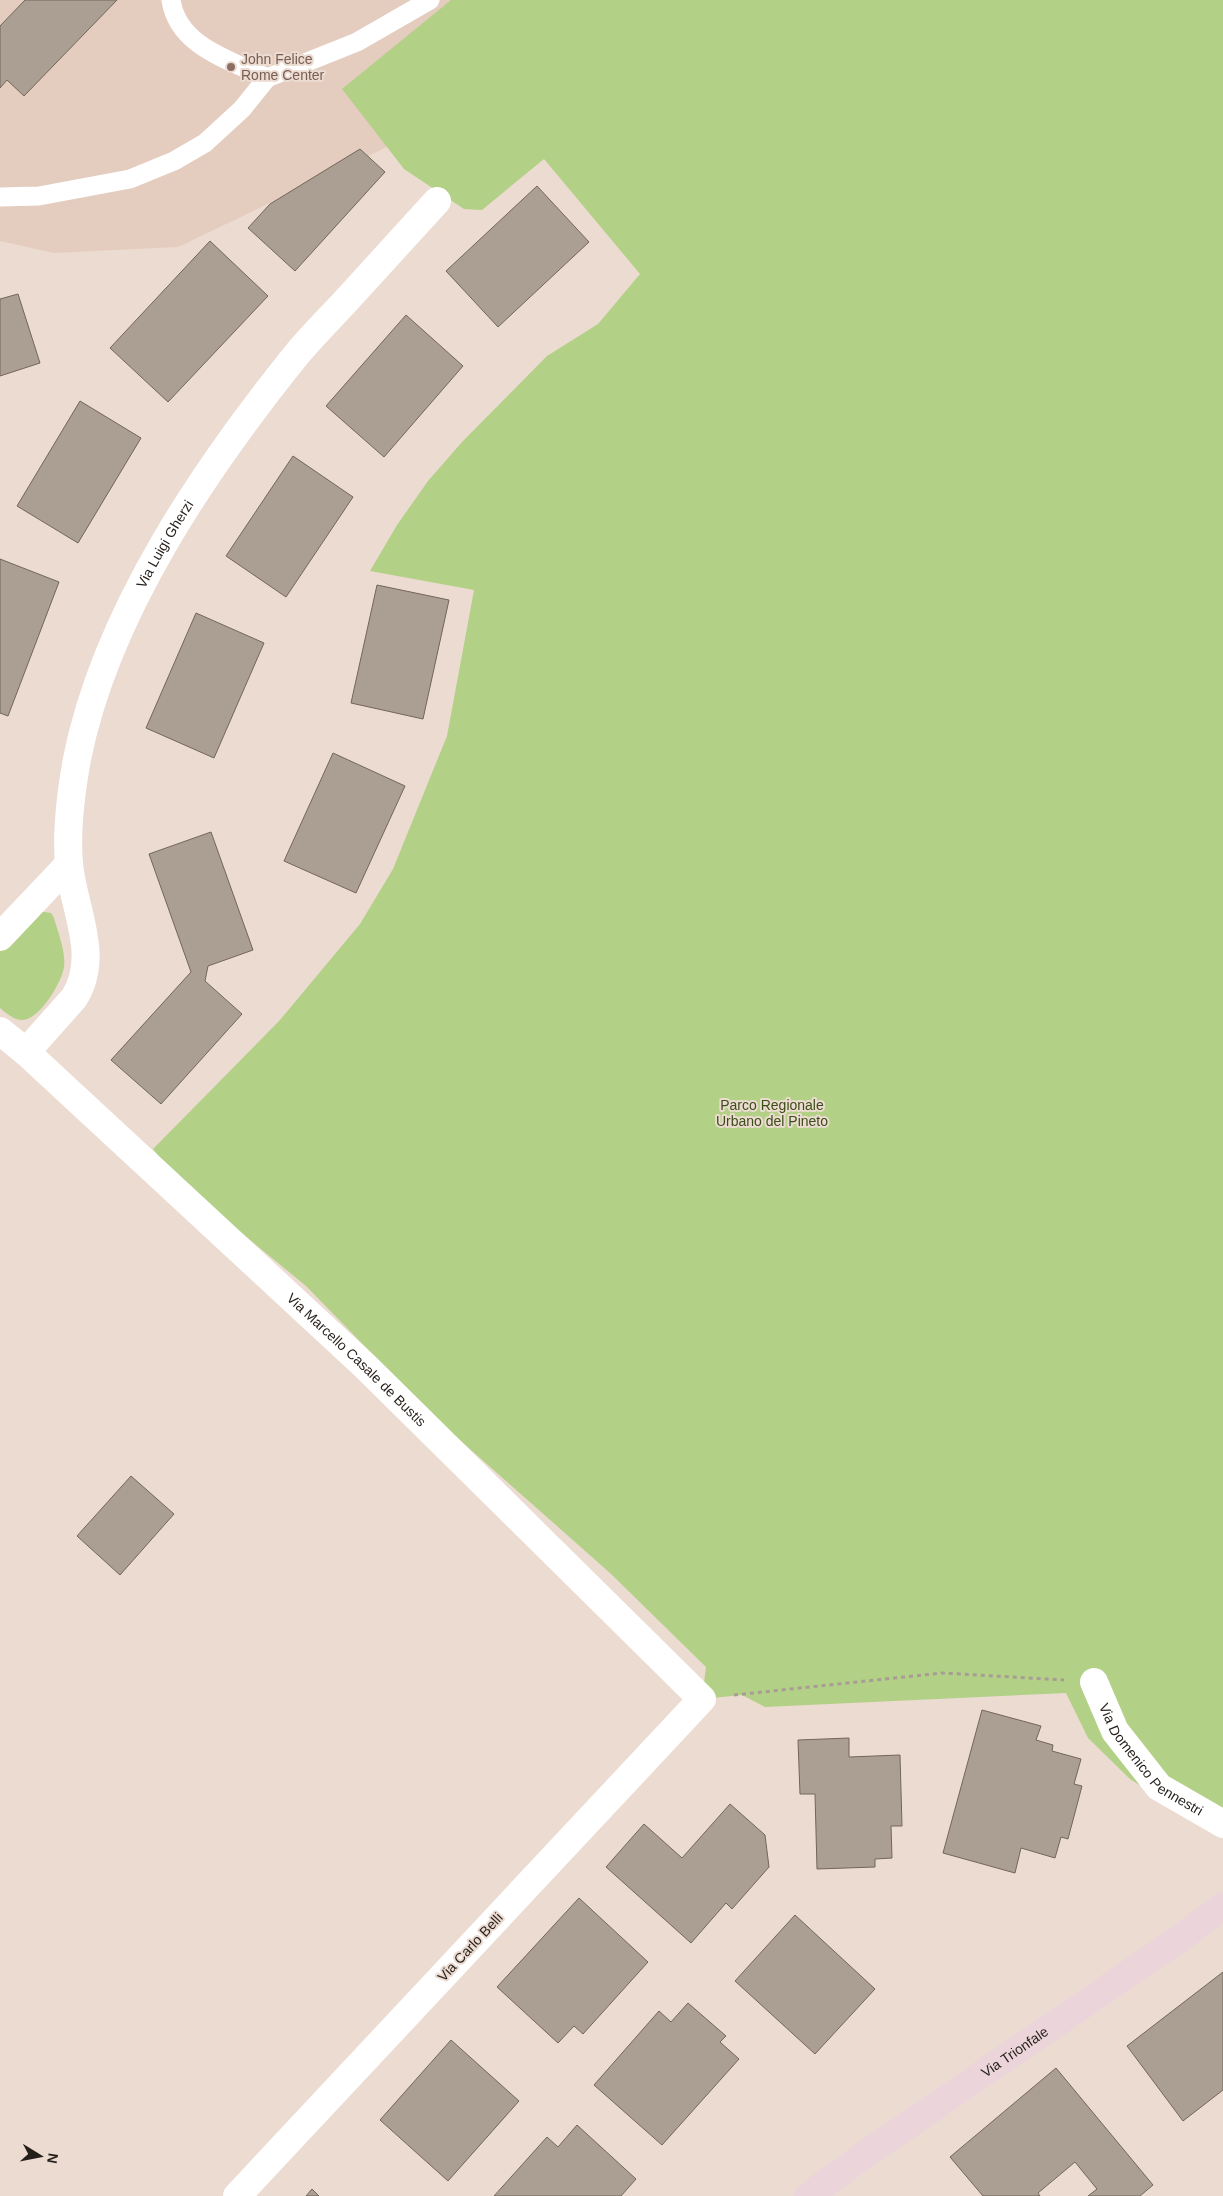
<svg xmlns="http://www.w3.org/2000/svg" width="1223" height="2196" font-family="Helvetica,sans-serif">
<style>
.built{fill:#e4cdbf}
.green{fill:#b3d087}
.building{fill:#ab9f93;stroke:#72665b}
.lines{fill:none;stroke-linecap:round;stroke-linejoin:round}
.path{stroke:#a99c94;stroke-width:3;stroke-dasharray:4 4;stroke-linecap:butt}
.service{stroke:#fff;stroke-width:19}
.minor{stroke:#fff;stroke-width:28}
.secondary{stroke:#ebd5db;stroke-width:28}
.education-dot{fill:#8d6e63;stroke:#ecdbd1;stroke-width:2}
.labels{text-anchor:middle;stroke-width:4;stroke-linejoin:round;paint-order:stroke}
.education-label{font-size:14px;fill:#785e54;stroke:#ecdbd1;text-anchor:start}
.street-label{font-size:14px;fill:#251f1b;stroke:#ecdbd1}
.park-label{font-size:14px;fill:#3b4e18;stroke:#ecdbd1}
</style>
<rect width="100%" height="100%" fill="#ecdbd1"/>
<path class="built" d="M0,0H508L414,134L178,247L54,253L0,241Z"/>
<g class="green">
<path d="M451,0H1223V1829L1170,1805L1130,1779L1088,1738L1066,1693L765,1707L742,1695L702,1699L706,1667L610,1573L435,1418L306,1286L181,1183L153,1149L280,1020L360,924L393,869L447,736L474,590L370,571L397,525L428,481L462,442L547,356L598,324L640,274L544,159L482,210L464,209L404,169L342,89Z"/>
<path d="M38,911L51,913L54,918C58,933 66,951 64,967C62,982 40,1019 23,1020C14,1020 7,1014 0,1008V943Z"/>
</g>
<g class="building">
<path d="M25,0H117L24,96L7,80L0,88V26Z"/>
<path d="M360,149L385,172L295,271L248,228L270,204Z"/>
<path d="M537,186L589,242L498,327L446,271Z"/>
<path d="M210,241L268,296L168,402L110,348Z"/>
<path d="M18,294L40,363L0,376V299Z"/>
<path d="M406,315L463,366L384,457L326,406Z"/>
<path d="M80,401L141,438L78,543L17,506Z"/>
<path d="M293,456L353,497L286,597L226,556Z"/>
<path d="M0,559L59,582L8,716L0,713Z"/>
<path d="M377,585L449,600L423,719L351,703Z"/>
<path d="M196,613L264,643L214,758L146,728Z"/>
<path d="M333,753L405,786L356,893L284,861Z"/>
<path d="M211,832L253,950L208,966L205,981L242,1014L161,1104L111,1060L191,972L149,854Z"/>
<path d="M131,1476L174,1514L120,1575L77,1536Z"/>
<path d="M982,1710L1041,1726L1036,1740L1053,1745L1052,1751L1081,1759L1074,1784L1082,1786L1068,1839L1061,1837L1055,1858L1021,1848L1015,1873L943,1853Z"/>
<path d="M849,1738V1757L900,1755L902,1826H891L892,1858L875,1859V1867L817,1869L815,1794H800L798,1740Z"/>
<path d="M730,1804L765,1835L769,1867L732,1909L726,1903L691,1943L606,1867L644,1824L682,1858Z"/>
<path d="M579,1898L648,1962L583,2034L574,2026L558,2043L497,1987Z"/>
<path d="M795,1915L875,1989L815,2054L735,1981Z"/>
<path d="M1223,1972V2090L1183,2121L1127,2046Z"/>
<path d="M688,2003L726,2036L720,2042L739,2059L662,2145L594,2085L659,2011L671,2022Z"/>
<path d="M451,2040L519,2101L448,2181L380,2120Z"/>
<path d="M1056,2068L1153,2185L1140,2196H1088L1097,2189L1075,2162L1038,2193L1040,2196H983L950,2157Z"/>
<path d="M577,2125L636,2179L621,2196H494L547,2137L558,2147Z"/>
<path d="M312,2189L319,2196H306Z"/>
</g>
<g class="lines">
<path class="path" d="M734,1695L942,1673L1064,1680"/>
<g class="service">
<path d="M171,0C178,47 231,60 267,78"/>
<path d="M0,197L39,196L130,179L174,161L205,143L242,109L267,78L357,42L430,0"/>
</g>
<g class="minor">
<path d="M0,937L69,864"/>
<path id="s1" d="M0,1031L26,1052L365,1366L702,1699L237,2196"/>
<path id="s2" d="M26,1052L74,998C101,956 73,908 69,864C66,830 71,792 77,759C106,613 205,468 297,354C312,336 328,320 344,303C375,269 406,235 437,201"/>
<path id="s3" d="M1094,1682L1115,1731L1159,1787L1223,1824"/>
</g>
<path class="secondary" id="s4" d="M808,2196L870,2151L1182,1937L1223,1906"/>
</g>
<circle class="education-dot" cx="231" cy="67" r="5"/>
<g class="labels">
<g class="education-label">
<text x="241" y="64">John Felice<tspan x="241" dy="16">Rome Center</tspan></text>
</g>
<g class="street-label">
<text dy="5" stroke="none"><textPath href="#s2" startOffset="549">Via Luigi Gherzi</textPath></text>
<text dy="5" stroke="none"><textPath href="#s1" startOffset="485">Via Marcello Casale de Bustis</textPath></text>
<text dy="5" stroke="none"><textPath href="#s3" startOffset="99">Via Domenico Pennestri</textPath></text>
<text transform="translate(470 1947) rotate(-47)" y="5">Via Carlo Belli</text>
<text dy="5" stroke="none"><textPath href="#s4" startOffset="252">Via Trionfale</textPath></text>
</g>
<g class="park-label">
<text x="772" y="1110">Parco Regionale<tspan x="772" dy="16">Urbano del Pineto</tspan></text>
</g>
</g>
<g transform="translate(40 2156) rotate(100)" stroke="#ecdbd1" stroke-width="4" paint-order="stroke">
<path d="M0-4L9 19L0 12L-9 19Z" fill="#251f1b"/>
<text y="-8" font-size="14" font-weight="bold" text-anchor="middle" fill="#251f1b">N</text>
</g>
</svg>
